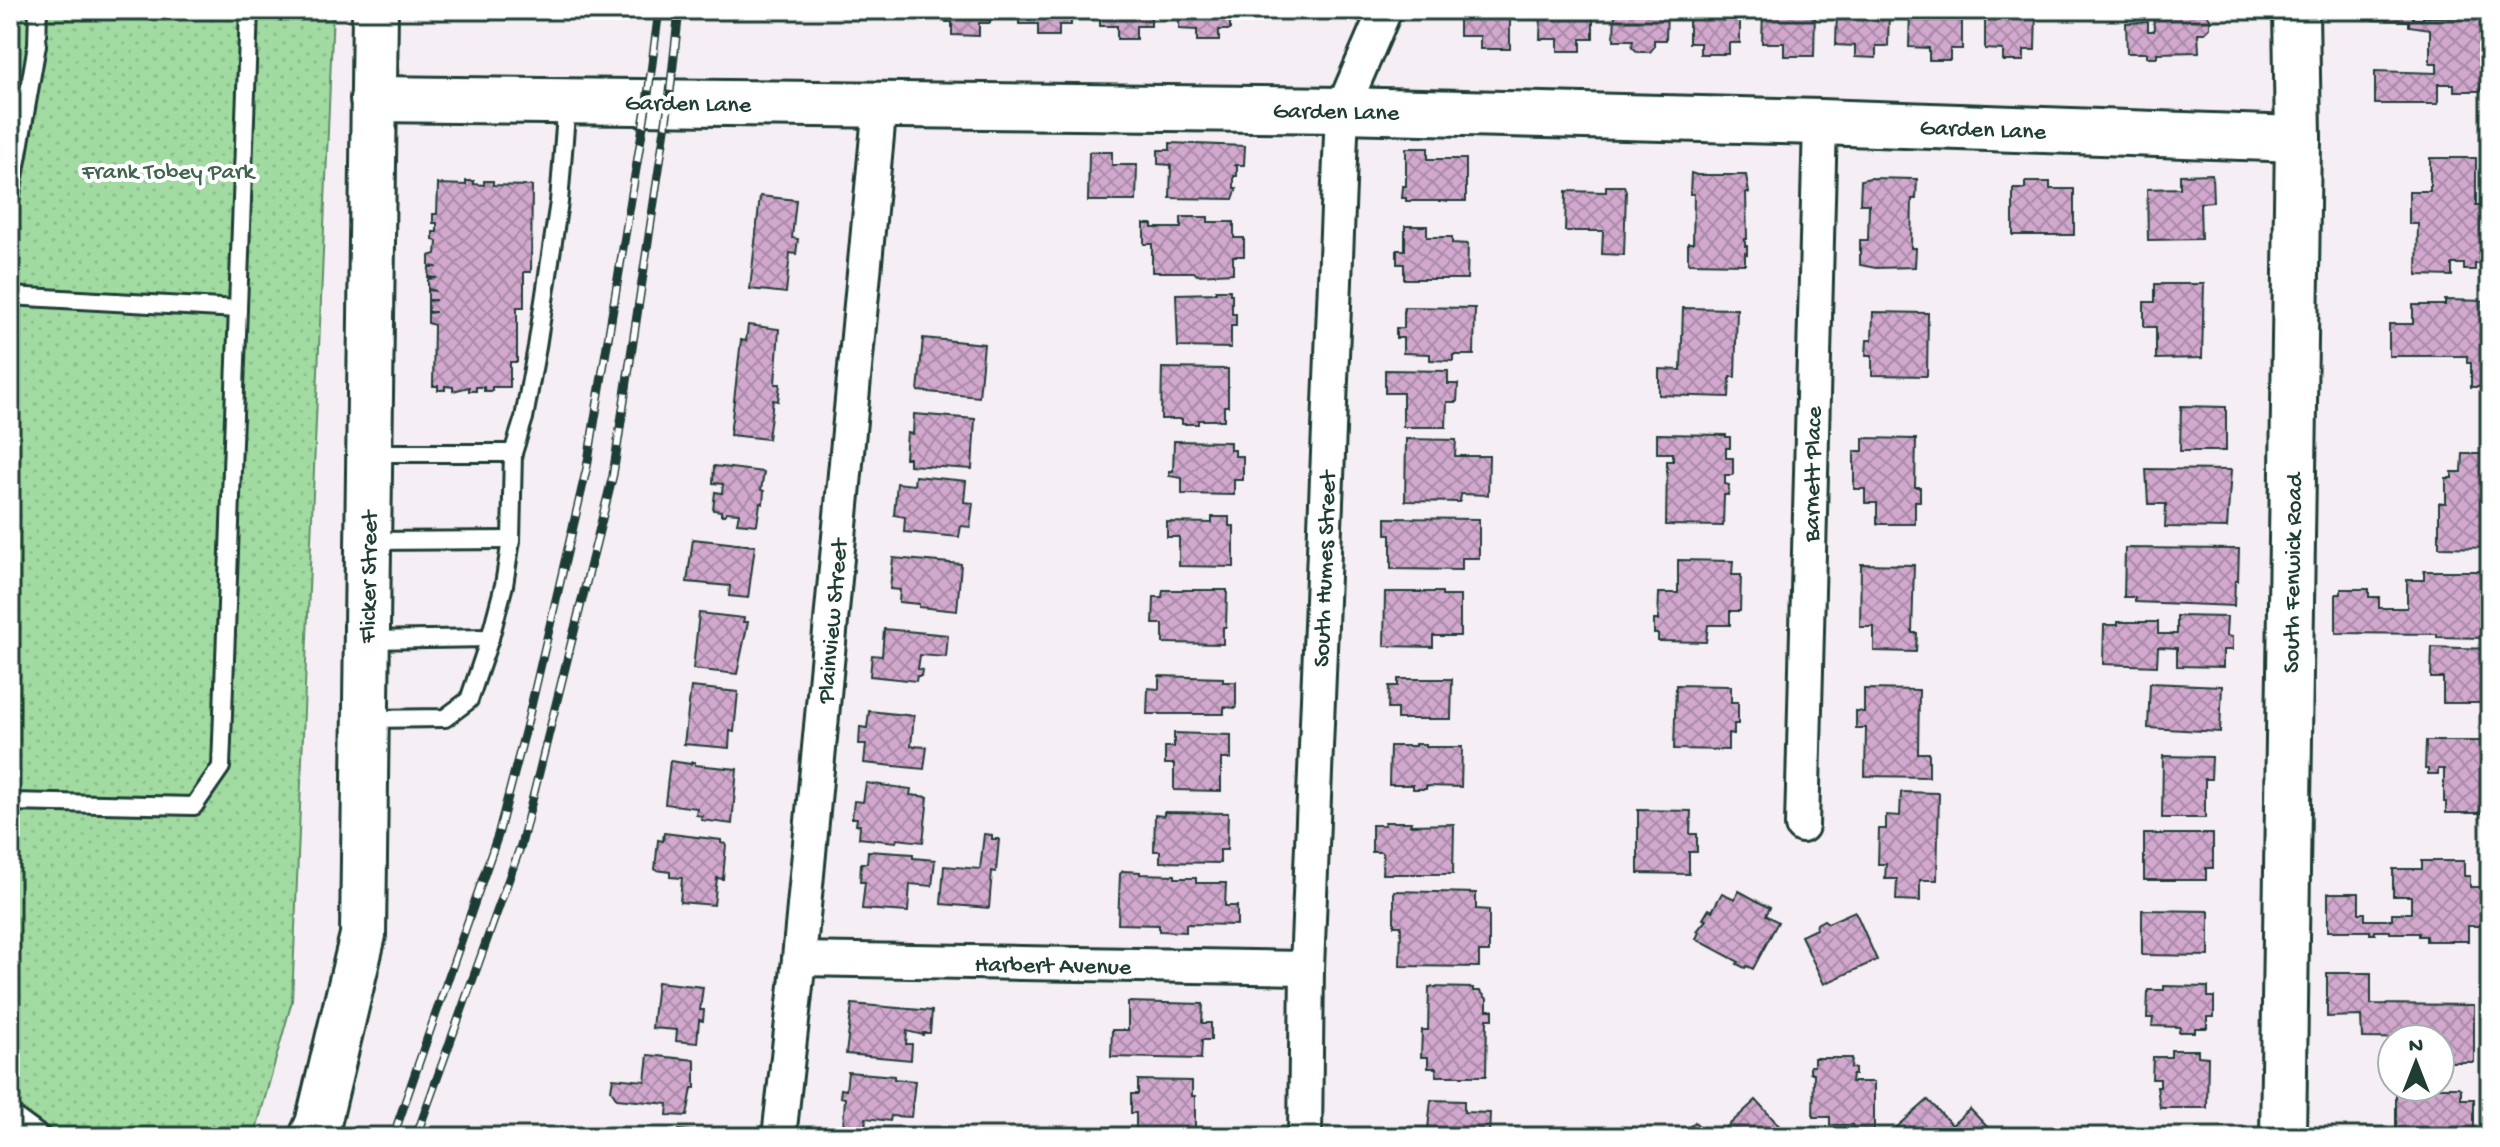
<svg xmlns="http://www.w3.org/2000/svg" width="2500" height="1147" font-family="'Gochi Hand',sans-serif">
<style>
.green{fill:url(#green-dots);stroke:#608c6a;stroke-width:2}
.building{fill:url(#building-cross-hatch);stroke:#1f3d34;stroke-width:2}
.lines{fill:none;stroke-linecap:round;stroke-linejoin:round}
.lane-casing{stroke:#1f3d34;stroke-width:22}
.street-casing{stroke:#1f3d34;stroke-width:38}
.secondary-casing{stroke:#1f3d34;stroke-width:50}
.lane{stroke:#fff;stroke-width:16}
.street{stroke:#fff;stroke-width:32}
.secondary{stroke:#fff;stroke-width:44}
.rail-casing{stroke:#1f3d34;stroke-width:9}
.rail{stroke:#fff;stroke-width:6;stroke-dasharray:18;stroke-linecap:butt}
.labels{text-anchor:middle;stroke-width:8;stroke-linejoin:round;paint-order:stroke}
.street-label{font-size:24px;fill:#1f3d34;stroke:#fff}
.park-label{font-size:24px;fill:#40644f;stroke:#fff}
</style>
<defs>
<pattern id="green-dots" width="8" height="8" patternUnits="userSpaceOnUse" patternTransform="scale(2)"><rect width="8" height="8" fill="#a1dba1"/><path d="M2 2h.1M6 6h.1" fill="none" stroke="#8abd8b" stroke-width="1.8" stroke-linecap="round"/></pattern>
<pattern id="building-cross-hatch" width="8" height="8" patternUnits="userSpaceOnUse" patternTransform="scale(2)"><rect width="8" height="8" fill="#d2a8ce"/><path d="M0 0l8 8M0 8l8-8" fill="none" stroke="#aa8aa8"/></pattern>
</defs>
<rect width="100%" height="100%" fill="#f6eef5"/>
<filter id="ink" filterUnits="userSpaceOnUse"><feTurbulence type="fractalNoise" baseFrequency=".0125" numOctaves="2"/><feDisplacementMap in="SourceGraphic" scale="16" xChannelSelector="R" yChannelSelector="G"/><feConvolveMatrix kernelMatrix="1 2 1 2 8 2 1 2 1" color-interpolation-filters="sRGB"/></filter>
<g filter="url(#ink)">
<path class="green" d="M10,10H333L292,1001L254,1137H10Z"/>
<g class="building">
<path d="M855,10H915V19H900V14H855Z"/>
<path d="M935,10H990V23H979V36L952,35V22H946V15H935Z"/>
<path d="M1019,10H1071V25H1059V36H1038V24H1019Z"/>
<path d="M1100,10H1151V26H1136V39H1117V26H1100Z"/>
<path d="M1179,10H1230V30H1219V41H1197V30L1179,29Z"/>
<path d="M1459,10H1510V49H1480V36H1459Z"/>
<path d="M1541,10H1593V39H1581V51H1558V39H1540Z"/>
<path d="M1615,10H1667L1666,40H1654V47L1650,52H1638L1632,47L1633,40H1614Z"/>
<path d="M1689,10H1740V43H1729V54H1700V43H1689Z"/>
<path d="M1763,10H1815L1814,56H1784V43H1762Z"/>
<path d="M1837,10H1889L1888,46H1876V58L1855,57V46L1836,45Z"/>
<path d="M1910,10H1962V49H1950V60H1929V48L1909,47Z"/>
<path d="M1985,10H2036L2035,50H2024V61H2003V50L1985,49Z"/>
<path d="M2160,10L2205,12L2210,18V28L2205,33H2198L2199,52L2157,53V57H2147V53H2127L2126,23L2148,22V31H2154L2153,13L2160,12Z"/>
<path d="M2373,10H2413V19H2423V17L2482,18L2481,91H2454V84H2438V104H2375V71L2437,73V63H2430V29L2409,26V21L2373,20Z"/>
<path d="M1170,143L1245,146L1244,165H1234L1237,166V176H1234V188H1237L1233,199L1170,198L1171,165L1158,164V150H1170Z"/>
<path d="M1406,148H1428V159H1466V201H1406V198H1402L1403,186H1406Z"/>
<path d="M1089,152H1112V165H1137L1136,201H1088Z"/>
<path d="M2430,158H2476V205H2490V226H2487V243H2490L2489,264H2475V270H2464V264H2452V276L2417,275L2418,224H2409V191H2430Z"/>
<path d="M1691,173L1697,175H1746L1749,193H1746L1747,239H1745V246H1747V254L1745,253V264L1688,263V243H1693L1694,194H1690Z"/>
<path d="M2212,174L2213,202L2200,203L2201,239L2148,240L2147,189L2180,188V175Z"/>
<path d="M1870,178L1917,179L1916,199H1912L1911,248H1916L1915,267L1876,268L1860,265V240H1868L1869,204H1860L1861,180Z"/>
<path d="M466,181H474V184L484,185V181H493V185L532,186L531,272H524V307H517V362H510V387H492V391H484V387H476V391H469V387L453,391V387L445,386V390H438V386H433L434,325L428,323V313L436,312H428V301L436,300H428V290L436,291L428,289V279L437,278L428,277L429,267H437L429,266V256L436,254L437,241L433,240V232H437V223H433V214H437L438,184L466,185Z"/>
<path d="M2025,182H2050V189H2074V235H2013V189H2025Z"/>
<path d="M1606,186H1624L1626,191L1624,255L1602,254L1603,231H1565L1566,191L1606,192Z"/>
<path d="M760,196L796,200L792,238L798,239L796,254L790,253L786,293L750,289Z"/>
<path d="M1181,217H1208V222H1234V238H1244V256H1233V273L1197,275L1194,272H1152V244H1144V224H1152V228H1181Z"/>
<path d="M1405,226H1427V237H1452V243L1468,244L1467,279H1404V264H1397V250H1405Z"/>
<path d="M2155,284H2204L2202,358L2156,359V327H2144V302H2155Z"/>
<path d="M1216,290H1230V294H1232V314H1236V326H1231V348L1178,347L1176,294L1216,293Z"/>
<path d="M2445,300L2490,301V387H2471V363H2467V356H2389V324H2413V305H2445Z"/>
<path d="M1404,307L1475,308L1474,355H1453V361L1430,360V354L1403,353V338H1396V328H1404Z"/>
<path d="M1683,308L1737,309L1735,377H1730L1729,397L1659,395V369L1681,370Z"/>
<path d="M1873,312L1928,313L1927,376L1872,375V355H1866L1867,340H1872Z"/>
<path d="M748,325L779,329L775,384H780L778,401L773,400L768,439L730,435L741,340L746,341Z"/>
<path d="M923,338L984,344L979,397L918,391Z"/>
<path d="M1162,368L1228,369V406H1224V420H1198V424H1182V419H1161Z"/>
<path d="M1385,370L1448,371V384H1458L1457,402H1447L1446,427H1403V393H1385Z"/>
<path d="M2181,406L2226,407V451H2180Z"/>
<path d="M914,414L975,419L972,469L909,465V458H905L907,433L913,434Z"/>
<path d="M1657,434L1726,435V437H1730V448H1726V458H1733V475H1725V484L1729,485L1728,495H1724L1723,526L1666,525L1667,461H1673V453H1657Z"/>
<path d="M1863,438L1916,439L1915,487H1920V501H1915V524H1877V503H1865V489H1854V451H1863Z"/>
<path d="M1406,439L1456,440L1455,456H1489L1488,495L1461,494L1460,502L1405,501Z"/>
<path d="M1174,441L1230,442V450H1235V456H1243V480H1234V495L1182,494V478L1169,476V471H1173Z"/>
<path d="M2463,454H2490V548L2439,547V503H2446V478H2452V472H2462Z"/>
<path d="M714,466L764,472L761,490L764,491L763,504L760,503L757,525L737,523L739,513L726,512L725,515H721V511L713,510L715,492L722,493L723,484L713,483Z"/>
<path d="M2146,469L2231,470L2227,528L2165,527L2166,504H2148Z"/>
<path d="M915,476L966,481L964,502L973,503L970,527L961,526L959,537L904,532L905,517L894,515L897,483L914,485Z"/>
<path d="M1212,517H1229V526H1234V567L1179,566V537H1167V522L1212,523Z"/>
<path d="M1386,518L1479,519V558H1462V570L1391,569V534H1386Z"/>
<path d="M693,539L755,546L748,598L729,596L730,586L687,582Z"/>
<path d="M2125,548L2239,549L2238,581H2235L2234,606L2135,602V597H2124Z"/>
<path d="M893,558L961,564L957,611L919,607V604L899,602L900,590L890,589Z"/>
<path d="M1678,560L1733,561L1732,575H1741L1740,611H1730V625H1708L1706,642L1658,641V634H1654V620H1658L1659,593H1678Z"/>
<path d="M1861,564L1914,565L1912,633H1917L1916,652L1874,651V627H1860Z"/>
<path d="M2424,571H2490V623H2484V638L2437,637V634L2336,633V594H2341V589H2369V597H2379V608H2407V580H2424Z"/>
<path d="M1163,590H1227L1226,627H1223V644L1163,643V624H1153L1154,597H1162Z"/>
<path d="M1385,592H1442V596H1460V636H1433V647L1384,646Z"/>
<path d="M699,613L744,618L743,622H748L737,674L693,669Z"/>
<path d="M2177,616L2227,617L2226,636L2232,637V650H2223V667L2177,666V648L2158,647L2157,666L2103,664L2104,625H2118V622H2158V634H2177Z"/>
<path d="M884,629L948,635L946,657L920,655L918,669L922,670L921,676H917L916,681L870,676L872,655L882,656Z"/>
<path d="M2432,647L2490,649V673L2486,678V703H2443V678H2431Z"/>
<path d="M1159,676L1223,678V682H1236V708L1224,707V714H1147L1148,688L1159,689Z"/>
<path d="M1398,679H1452L1451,719H1397V709H1388L1389,686H1398Z"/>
<path d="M2150,683L2222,686L2220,732L2148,728Z"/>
<path d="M1676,685L1731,686V702H1738V724H1734V734L1728,733V750L1674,749Z"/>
<path d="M691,687L738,692L734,732L730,731L729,748L684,744Z"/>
<path d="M1864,689L1919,690L1918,753H1929V777L1865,776L1866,728H1856V711L1864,712Z"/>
<path d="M869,711L914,716L911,746L927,747L924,769L864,763L866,744H859L860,727L867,728Z"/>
<path d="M1174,733L1231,735V759H1221V791L1174,790V764H1165V747H1174Z"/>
<path d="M2426,741H2485V804H2482V813H2446V802H2444V769H2438V774H2428V769H2425Z"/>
<path d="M1415,744H1425V747H1462L1461,787L1426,786V789H1413V785H1389L1390,746H1415Z"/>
<path d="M2163,756L2212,757L2211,779H2205V818H2162Z"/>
<path d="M670,761L691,764V762H695V765L737,769L732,824L701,820L702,816L696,815L697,808L665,804Z"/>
<path d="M866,783L911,789L910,795L928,797L923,842L897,839L896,842L859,838L860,825H856L857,818H852L854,801L863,802Z"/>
<path d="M1901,792L1939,793L1937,880H1920V901L1896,900L1897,879H1885L1886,864H1878L1879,829H1886V815L1900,816Z"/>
<path d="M1638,810L1691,811L1690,834H1697V852H1689V874L1638,873Z"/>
<path d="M1164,812L1228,813L1227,850H1220V863L1160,862V851H1154L1155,815L1164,816Z"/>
<path d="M1385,822H1411L1410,825L1454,824L1453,874H1382L1383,855L1381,852H1372V825H1385Z"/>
<path d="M664,833L721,840V843L726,844L723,879L717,878L714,905L680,902L682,878L670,877V872L655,870L658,840L663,841Z"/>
<path d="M984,834L992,835V839H999L996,872L992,871L989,908L941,904L944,866L980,869Z"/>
<path d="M2144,834H2213V868H2206V880H2144Z"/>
<path d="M868,851L913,854V858L935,860L932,886L910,884L908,912L862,909L865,882H860L861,863H867Z"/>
<path d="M2422,861H2464V876H2470V887H2482V926H2468V941H2426V936H2419V933H2390V931H2375V934H2370V931H2328V893H2359V913H2365V920H2392V913H2411V896H2393V869H2422Z"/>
<path d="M1123,871L1140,872V874L1175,875V878H1196V883H1226L1225,906H1237V925L1186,924V932L1159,931V925L1118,924L1120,874Z"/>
<path d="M1394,891L1476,893V909L1489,910V952H1479V967L1400,966L1401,926H1394Z"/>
<path d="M1739,891L1770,908L1766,915L1778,922L1753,969L1747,966L1745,968L1737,964L1739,962L1696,939L1699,932L1697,931L1706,920L1703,919L1709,909L1712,911L1722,893L1735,899Z"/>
<path d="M2142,910L2209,911V956L2142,955Z"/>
<path d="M1855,911L1877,960L1824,984L1801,936L1816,929L1817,924L1824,920L1828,923Z"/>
<path d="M2327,973H2371V1004L2474,1005V1062H2440V1039L2362,1038L2361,1016L2327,1017Z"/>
<path d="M657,982L703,987L700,1010H704L703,1021L699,1020L697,1043L676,1041L677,1030L652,1028Z"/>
<path d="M2164,986L2208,987V997H2214V1017H2207V1028H2195V1032H2179L2180,1027L2152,1026L2153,1018H2147L2148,990H2164Z"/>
<path d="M1429,987L1473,988V991H1480L1487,999V1010H1493V1019H1487L1486,1076H1436V1068H1428V1057H1421L1422,1030H1428Z"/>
<path d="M1128,1002L1203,1004L1202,1023H1211V1040H1202L1201,1059L1111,1057L1112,1030H1128Z"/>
<path d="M852,1004L932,1011L930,1033H923V1035L907,1031L906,1044H912L911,1060L846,1054Z"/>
<path d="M2171,1050H2198V1056L2208,1057L2207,1108H2160L2157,1087H2160V1079H2152L2153,1057H2171Z"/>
<path d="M648,1055L695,1060V1088H692L687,1116L667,1115L668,1104L617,1099L611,1090L613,1078L645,1081Z"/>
<path d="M1814,1058H1852L1851,1068H1855V1075H1852L1851,1082H1874V1130H1853V1125H1830V1117H1813L1814,1073H1810V1066H1814Z"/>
<path d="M848,1072L894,1076V1079L915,1081L911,1117L891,1116L890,1121L866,1118L865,1130L843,1128L845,1098L840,1097L841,1089L846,1090Z"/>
<path d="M1138,1080L1192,1081V1096H1195V1132L1136,1131V1113H1131V1094H1138Z"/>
<path d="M2427,1087H2458L2461,1089V1099H2474V1137H2396V1092H2422V1088Z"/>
<path d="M1431,1100L1464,1101V1112L1490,1113L1489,1137H1419V1128L1428,1129Z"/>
<path d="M1756,1100L1782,1129L1773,1137H1716Z"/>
<path d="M1928,1100L1952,1125L1970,1109L1993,1133L1991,1137H1907L1897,1127Z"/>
<path d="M1695,1122L1709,1137H1679Z"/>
<path d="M679,1130L699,1132L698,1137H678Z"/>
</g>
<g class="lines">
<defs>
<g id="lane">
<path d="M10,200L37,45L38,10"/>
<path d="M10,296L238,309"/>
<path d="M370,453H513"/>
<path d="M368,541L511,540"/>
<path d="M368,640L490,638"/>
<path d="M367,719L445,718L469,700L490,638L504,585L511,540L513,453L524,418L537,347L559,202L567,102"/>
<path d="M10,802L194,806L221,767L249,10"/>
<path d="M10,1113L43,1137"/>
</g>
<g id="street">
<path d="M1802,826L1820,122"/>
<path d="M799,959L1307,968"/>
<path d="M779,1137L799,959L880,104"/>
<path d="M1305,1137L1307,968L1342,110L1385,10"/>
</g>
<g id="secondary">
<path d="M373,99L1342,110L1820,122L2298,139"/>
<path d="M312,1137L318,1124L363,935L375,10"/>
<path d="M2283,1137L2298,139L2296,10"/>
</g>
</defs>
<use href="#lane" class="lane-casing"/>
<use href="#street" class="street-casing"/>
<use href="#secondary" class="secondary-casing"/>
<use href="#lane" class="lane"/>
<use href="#street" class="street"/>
<use href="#secondary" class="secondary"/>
<defs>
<g id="rail">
<path d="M393,1137L498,835L526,728L587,467L647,102L659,10"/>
<path d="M416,1137L521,845L613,475L669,102L679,10"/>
</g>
</defs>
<use href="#rail" class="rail-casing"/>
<use href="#rail" class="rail"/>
</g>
</g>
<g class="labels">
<g class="street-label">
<text transform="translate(688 102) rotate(1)" y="8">Garden Lane</text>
<text transform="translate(1336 110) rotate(1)" y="8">Garden Lane</text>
<text transform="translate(1983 128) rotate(2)" y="8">Garden Lane</text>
<text transform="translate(1811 474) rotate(-89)" y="8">Barnett Place</text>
<text transform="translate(1323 569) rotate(-88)" y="8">South Humes Street</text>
<text transform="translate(2291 573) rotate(-89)" y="8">South Fenwick Road</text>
<text transform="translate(367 577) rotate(-89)" y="8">Flicker Street</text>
<text transform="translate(831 621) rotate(-85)" y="8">Plainview Street</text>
<text transform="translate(1053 964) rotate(1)" y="8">Harbert Avenue</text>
</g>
<g class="park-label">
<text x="168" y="178">Frank Tobey Park</text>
</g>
</g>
<rect width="2500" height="1147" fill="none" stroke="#fff" stroke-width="40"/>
<rect x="20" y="20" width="2460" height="1107" fill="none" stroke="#1f3d34" stroke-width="3" filter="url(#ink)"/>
<g transform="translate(2416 1063)"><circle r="38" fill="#ffffff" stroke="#a5b1ae" stroke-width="2"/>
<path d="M0-6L14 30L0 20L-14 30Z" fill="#1f3d34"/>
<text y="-12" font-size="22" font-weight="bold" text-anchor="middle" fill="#1f3d34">N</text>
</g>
</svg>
